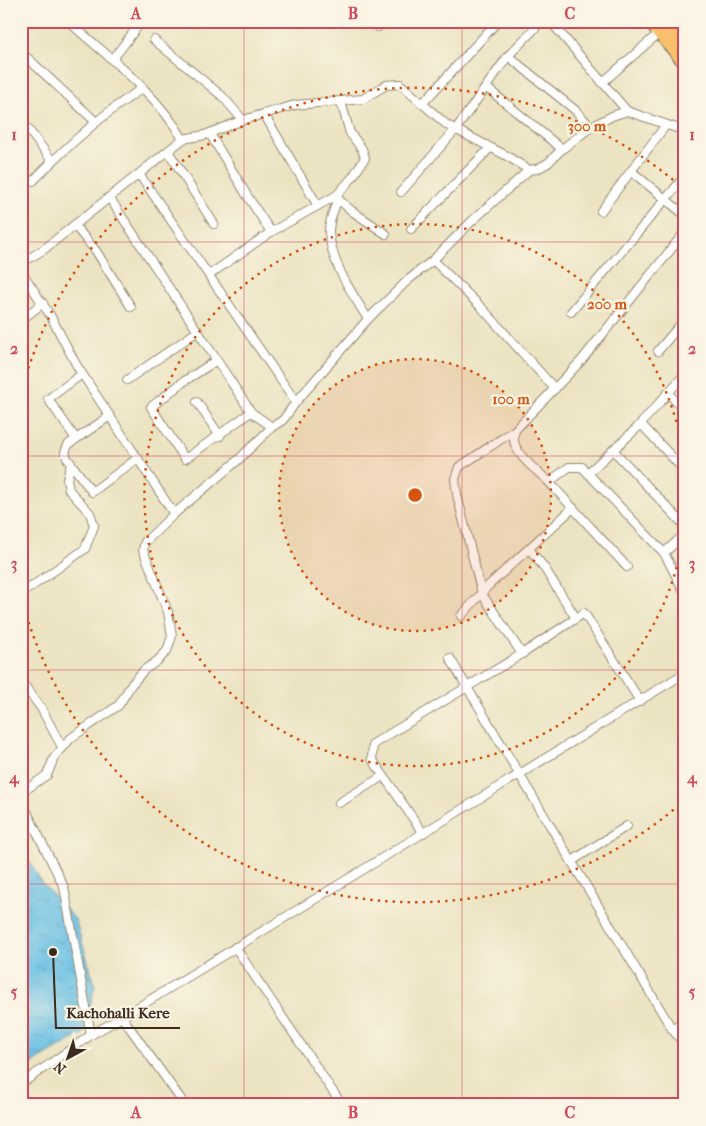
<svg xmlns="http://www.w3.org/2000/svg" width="706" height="1126" font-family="'IM FELL French Canon',serif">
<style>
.water{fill:url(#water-ripples);stroke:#517481}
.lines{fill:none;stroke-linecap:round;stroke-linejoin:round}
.minor-casing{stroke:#938670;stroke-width:10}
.primary-casing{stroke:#938670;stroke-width:15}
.minor{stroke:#fff;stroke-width:8}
.primary{stroke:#f8bf6c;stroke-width:12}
.grid{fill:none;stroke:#d1495b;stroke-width:1;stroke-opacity:0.55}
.ring{fill:none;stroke:#d7540e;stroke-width:2.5;stroke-dasharray:2.5 5}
.centre{fill:#d7540e;stroke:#fcf5e5;stroke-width:2.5}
.ring-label{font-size:15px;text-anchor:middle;font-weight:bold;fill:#d7540e;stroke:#fcf5e5;stroke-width:4.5;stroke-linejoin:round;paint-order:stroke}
.leader{fill:none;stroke:#3b2a1e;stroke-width:2}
.callout-dot{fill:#3b2a1e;stroke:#fcf5e5;stroke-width:2}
.callout-label{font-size:15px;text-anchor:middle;font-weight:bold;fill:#3b2a1e;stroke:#fcf5e5;stroke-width:4.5;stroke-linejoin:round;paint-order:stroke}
.neatline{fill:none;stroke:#d1495b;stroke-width:2}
.grid-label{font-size:16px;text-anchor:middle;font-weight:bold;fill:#d1495b}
</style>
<defs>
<pattern id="water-ripples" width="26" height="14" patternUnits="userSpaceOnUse" patternTransform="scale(1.25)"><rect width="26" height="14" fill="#67bfe4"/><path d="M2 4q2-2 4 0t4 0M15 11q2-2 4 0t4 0" fill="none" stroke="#569bb8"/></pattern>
</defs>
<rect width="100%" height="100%" fill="#fcf5e5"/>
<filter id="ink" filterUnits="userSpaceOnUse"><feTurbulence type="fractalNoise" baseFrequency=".02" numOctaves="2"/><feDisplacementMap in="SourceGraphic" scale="10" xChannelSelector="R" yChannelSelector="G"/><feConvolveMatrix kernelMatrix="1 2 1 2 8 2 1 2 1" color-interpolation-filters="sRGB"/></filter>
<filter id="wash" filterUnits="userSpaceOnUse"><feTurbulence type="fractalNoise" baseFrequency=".0096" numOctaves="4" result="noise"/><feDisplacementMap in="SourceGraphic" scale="20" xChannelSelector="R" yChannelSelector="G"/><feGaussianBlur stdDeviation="1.12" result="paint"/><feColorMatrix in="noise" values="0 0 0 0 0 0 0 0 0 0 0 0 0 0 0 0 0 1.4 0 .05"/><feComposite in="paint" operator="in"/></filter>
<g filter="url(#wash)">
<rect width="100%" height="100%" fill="#ebe3c1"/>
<path class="water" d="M21,847L41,882L75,919L95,985L84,1033L21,1070Z"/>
</g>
<g filter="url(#ink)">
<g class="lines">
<defs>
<g id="minor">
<path d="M68,21C109,58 155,91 183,139"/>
<path d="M550,21L627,111"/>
<path d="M378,27L383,21"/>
<path d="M154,40L222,96L243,120"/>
<path d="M21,52L96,122"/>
<path d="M508,56L575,110L591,127"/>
<path d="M112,60L142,21"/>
<path d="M602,83L659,33"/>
<path d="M487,88L562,149"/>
<path d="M422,104L498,21"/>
<path d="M264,114L318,206"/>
<path d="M21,120L50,158L51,162"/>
<path d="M666,125L631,171L685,215"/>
<path d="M210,134L248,197L271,232L337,195L352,178L365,158L362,149L350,133L341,102"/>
<path d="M168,151L214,224"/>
<path d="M139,174L296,402L368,319L407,281L433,260L472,221L529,170"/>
<path d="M33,181C67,146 102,114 143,88"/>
<path d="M401,192L456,129L508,56L542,21"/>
<path d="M337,195L338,199C334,209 328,223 329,233C332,265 352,293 368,319"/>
<path d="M109,197L251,412"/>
<path d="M338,199L352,211L386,234"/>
<path d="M601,211L631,171"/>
<path d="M74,225L96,251L131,307"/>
<path d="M411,229L490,148"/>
<path d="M433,260L482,308L555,389"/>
<path d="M21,263L43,250L183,139L205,135L243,120L295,105L363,99L386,85L400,84L447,125L507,156L529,170L537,169L548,163L562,149L591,127L612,116L627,111L685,131"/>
<path d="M21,271L50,315L77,366L174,514"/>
<path d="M209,275L271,232"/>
<path d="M571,312L685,176"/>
<path d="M21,320L43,303"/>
<path d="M658,351L685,319"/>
<path d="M217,360L183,382L151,407L185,459L251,412L272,427L283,420L296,402"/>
<path d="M82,374L48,399L76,439L68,445L65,452L67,458L92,492L138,458"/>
<path d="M127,380L198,331"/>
<path d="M668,393L685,411"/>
<path d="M197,402L220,436"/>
<path d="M641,424L685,471"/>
<path d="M515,430C507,451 536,469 549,482"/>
<path d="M76,439L110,416"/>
<path d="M613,450L685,526"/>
<path d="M588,473L637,428L685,374"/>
<path d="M529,549L543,566L576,618"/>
<path d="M664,553L685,534"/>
<path d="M627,567L549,482L569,467H582L664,553L685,593"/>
<path d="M21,594L85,549L94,526L90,513L69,490L67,479L71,464"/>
<path d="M461,616L489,585L573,508"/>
<path d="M450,658L467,687L522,654"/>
<path d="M21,681L41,708L62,747"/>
<path d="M640,701L584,613L522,654L482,594L457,495L455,479L459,467L515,430L581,361L685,232"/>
<path d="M21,793L47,775L54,758L71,738L119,705L131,685L144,670L157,661L167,651L172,636L168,612L143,550L145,542L174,514L237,461L272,427"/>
<path d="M21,800L64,887L91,1035"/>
<path d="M339,803L383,776"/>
<path d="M423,833L372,759L373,744L467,687L672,1029L685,1020"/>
<path d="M572,861L627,826"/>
<path d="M235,947L342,1105"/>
<path d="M122,1017L685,673"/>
<path d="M672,1029L685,1045"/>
<path d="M21,1084L91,1035L122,1017L185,1105"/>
<path d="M21,1103L23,1105"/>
</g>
<g id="primary">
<path d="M649,21L685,63"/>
<path d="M662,21L685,48"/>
</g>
</defs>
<use href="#minor" class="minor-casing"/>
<use href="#primary" class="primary-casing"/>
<use href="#minor" class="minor"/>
<use href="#primary" class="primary"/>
</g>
</g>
<path class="grid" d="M244,21V1105M462,21V1105M21,242H685M21,456H685M21,670H685M21,884H685"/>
<circle cx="415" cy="495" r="136" fill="#d7540e" fill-opacity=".12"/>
<g class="ring">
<circle cx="415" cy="495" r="136"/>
<path d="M685 523A271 271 0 1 1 685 467"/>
<path d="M685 800A407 407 0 0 1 22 600M22 390A407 407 0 0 1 685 190"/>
</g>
<circle cx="415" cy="495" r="8" class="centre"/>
<g class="ring-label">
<text x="587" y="131">300 m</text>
<text x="607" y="309">200 m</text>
<text x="511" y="404">100 m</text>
</g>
<path class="leader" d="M53 952L56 1028H180"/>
<circle class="callout-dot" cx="53" cy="952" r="5"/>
<g class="callout-label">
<text x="118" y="1018">Kachohalli Kere</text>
</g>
<rect width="706" height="1126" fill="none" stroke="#fcf5e5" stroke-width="55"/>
<g transform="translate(68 1058) rotate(220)" stroke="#fcf5e5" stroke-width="4" paint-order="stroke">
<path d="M0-4L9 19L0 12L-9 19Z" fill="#3b2a1e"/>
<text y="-8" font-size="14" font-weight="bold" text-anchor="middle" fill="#3b2a1e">N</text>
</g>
<rect x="28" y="28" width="650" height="1070" class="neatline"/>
<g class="grid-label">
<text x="136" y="19">A</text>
<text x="353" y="19">B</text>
<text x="570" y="19">C</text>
<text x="14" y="140">1</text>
<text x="692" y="140">1</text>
<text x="14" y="354">2</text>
<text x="692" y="354">2</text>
<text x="14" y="569">3</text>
<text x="692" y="569">3</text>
<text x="14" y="783">4</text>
<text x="692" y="783">4</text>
<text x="14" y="997">5</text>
<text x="692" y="997">5</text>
<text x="136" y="1118">A</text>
<text x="353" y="1118">B</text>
<text x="570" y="1118">C</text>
</g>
</svg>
